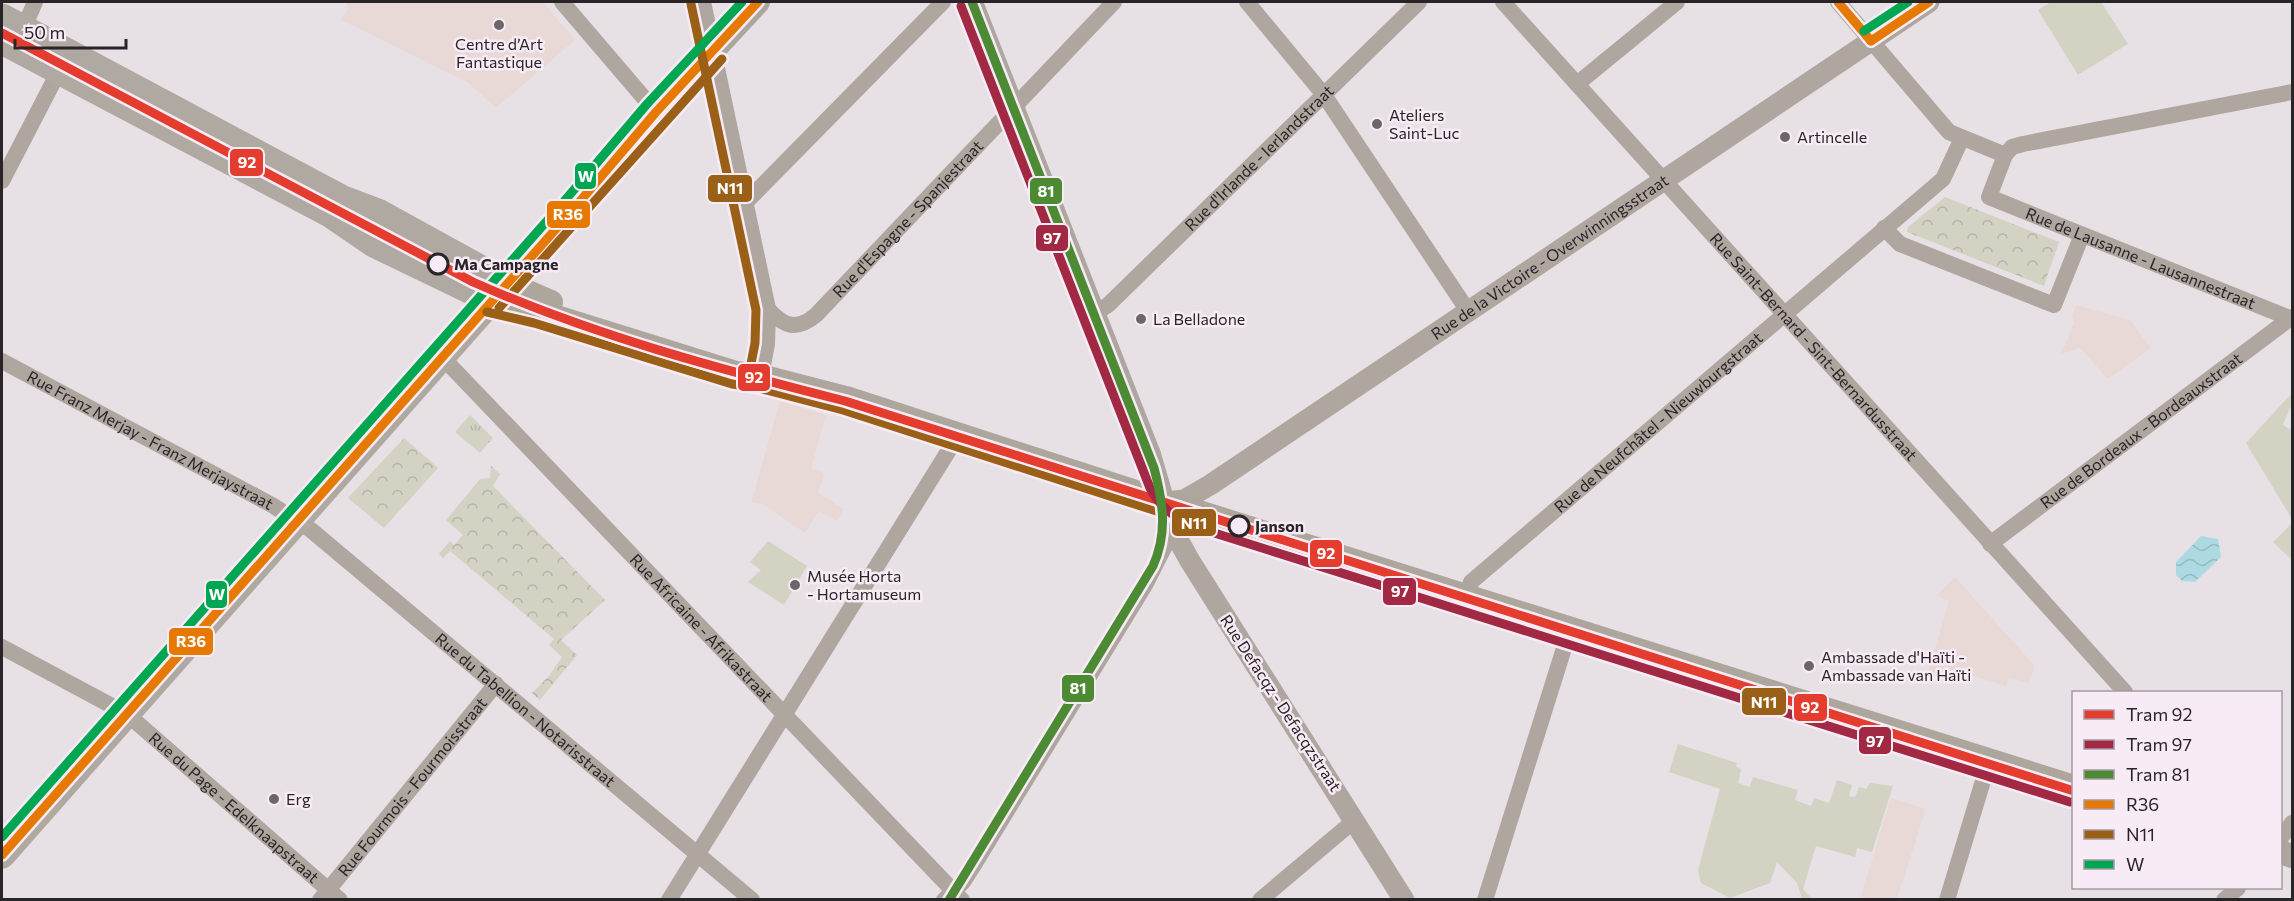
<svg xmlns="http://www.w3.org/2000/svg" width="2294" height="901" font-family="Commissioner,sans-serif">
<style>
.industrial{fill:#e9d9d6}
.grass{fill:url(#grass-tufts)}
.forest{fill:url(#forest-crowns)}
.garden{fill:#d3d2c3}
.water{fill:url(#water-waves)}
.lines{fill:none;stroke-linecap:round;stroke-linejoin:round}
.minor{stroke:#aea69f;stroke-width:16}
.tertiary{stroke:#aea69f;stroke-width:21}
.secondary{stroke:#ada69d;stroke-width:24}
.primary{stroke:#b0a9a2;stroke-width:27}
.tram{stroke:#a6a19f;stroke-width:1.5}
.bus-1-casing{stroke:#f7ebf5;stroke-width:14}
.bus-2-casing{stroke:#f7ebf5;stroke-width:14}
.bus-3-casing{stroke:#f7ebf5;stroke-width:14}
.bus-1{stroke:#e57902;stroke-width:9}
.bus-2{stroke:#9b6018;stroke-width:9}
.bus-3{stroke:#00a651;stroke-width:9}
.tram-1-casing{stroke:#f7ebf5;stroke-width:14}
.tram-2-casing{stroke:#f7ebf5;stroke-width:14}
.tram-3-casing{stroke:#f7ebf5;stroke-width:14}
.tram-1{stroke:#e43c2e;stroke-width:9}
.tram-2{stroke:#a12944;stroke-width:9}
.tram-3{stroke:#4c8b33;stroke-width:9}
.poi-dot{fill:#6c666a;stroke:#f7ebf5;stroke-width:2}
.stop-dot{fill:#f7ebf5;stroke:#292428;stroke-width:3}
.labels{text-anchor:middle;stroke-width:5;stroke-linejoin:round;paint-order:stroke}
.poi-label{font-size:16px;fill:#292428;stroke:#f7ebf5;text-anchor:start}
.street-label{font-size:16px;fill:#292428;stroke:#f7ebf5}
.stop-label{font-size:16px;font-weight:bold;fill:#292428;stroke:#f7ebf5;text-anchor:start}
.line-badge{stroke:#f7ebf5;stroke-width:2}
.badge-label{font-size:16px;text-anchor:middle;font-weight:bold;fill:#fff}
</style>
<defs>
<pattern id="grass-tufts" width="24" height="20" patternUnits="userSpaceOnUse" patternTransform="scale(1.5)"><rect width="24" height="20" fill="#d3d2c3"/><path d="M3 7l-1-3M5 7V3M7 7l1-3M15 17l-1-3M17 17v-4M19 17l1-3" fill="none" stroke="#b5b4a8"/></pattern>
<pattern id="forest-crowns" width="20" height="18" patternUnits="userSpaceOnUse" patternTransform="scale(1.5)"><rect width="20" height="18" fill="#d3d2c3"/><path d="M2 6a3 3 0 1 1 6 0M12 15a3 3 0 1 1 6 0" fill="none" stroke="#b5b4a8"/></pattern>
<pattern id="water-waves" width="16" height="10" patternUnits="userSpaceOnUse" patternTransform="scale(1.5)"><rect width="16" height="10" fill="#addae2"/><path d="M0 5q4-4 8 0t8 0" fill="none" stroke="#95bbc2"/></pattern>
</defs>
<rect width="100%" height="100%" fill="#e7e1e6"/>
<g class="industrial">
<path d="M346,2H543L575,40L496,108L467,82L341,20L348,8Z"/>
<path d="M2076,305L2130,320L2151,348L2108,379L2080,348L2061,354L2074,323L2072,317Z"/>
<path d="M780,401L826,415L811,469L825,473L818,493L844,509L837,521L819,511L805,533L762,504L751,503Z"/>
<path d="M1955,577L2035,666L2029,683L2009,678L2006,686L1961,672L1957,685L1927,676L1949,601L1936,596Z"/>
<path d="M1891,798L1926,809L1897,899H1860Z"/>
</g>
<path class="grass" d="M470,415L493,438L480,453L455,432Z"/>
<g class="forest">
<path d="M1945,197L2059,242L2044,286L1907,232L1908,227Z"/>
<path d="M404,438L438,468L384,528L348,498Z"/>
<path d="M491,466L500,474L493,486L605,600L561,640L577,655L540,700L532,693L549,676L562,657L549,645L554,639L450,551L443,558L439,554L450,541L454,545L463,535L446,520L480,479L490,478Z"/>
</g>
<g class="garden">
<path d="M2051,2H2101L2128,44L2078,75L2038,10Z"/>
<path d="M2292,393V408H2290L2283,425L2292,430V519L2246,443Z"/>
<path d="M2292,523V560L2273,542Z"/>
<path d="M768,541L807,566L784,605L748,582L761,570L750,562Z"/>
<path d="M1678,744L1737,763L1736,767L1741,769L1738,783L1750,787L1753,777L1798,790L1795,800L1811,806L1814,798L1829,803L1837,780L1852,785L1849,796L1855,797L1859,787L1866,789L1870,783L1893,786L1872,852L1857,848L1855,857L1816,846L1803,889L1811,898L1802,899L1797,883L1777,862L1770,883L1730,898L1701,883L1698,870L1720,789L1669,772Z"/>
</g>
<path class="water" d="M2201,536L2218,539L2221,557L2195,582L2182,581L2176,575V562Z"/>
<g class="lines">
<g class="minor">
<path d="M562,2L656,112"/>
<path d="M703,2L768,309L767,344L761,376"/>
<path d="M975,2L1153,454L1167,502"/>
<path d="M1247,2L1324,95L1468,311"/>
<path id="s1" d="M1503,2L2125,692"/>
<path id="s2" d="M1838,2L1949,132L2005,155L1989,197L2292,319"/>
<path d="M20,37L35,2"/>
<path d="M1577,84L1677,2"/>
<path d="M2005,155L2012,147L2023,144L2292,92"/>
<path d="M2,181L62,65"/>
<path d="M746,202L943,2"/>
<path d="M1884,228L1900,244L2054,305L2082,235"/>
<path id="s3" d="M768,309C784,327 797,331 816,315L1114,2"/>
<path id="s4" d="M1097,312L1108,305L1419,2"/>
<path id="s5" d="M442,357L962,900"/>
<path id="s6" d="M2,361L272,505L311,530L752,900"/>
<path id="s7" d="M1990,544L2292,317"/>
<path id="s8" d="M1466,597L1471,582L1943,179L1962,138"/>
<path id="s9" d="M2,647L127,714L340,900"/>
<path d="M2280,839L2292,823"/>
<path id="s10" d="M320,900L496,684"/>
<path d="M669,900L959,434"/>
<path d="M944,900L963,882L972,868L1145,585L1173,530"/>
<path d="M1260,900L1355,820"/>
<path d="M1485,900L1570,629"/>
<path d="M1947,900L1989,761"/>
<path d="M2224,900L2238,888"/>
</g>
<path class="tertiary" id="s11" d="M1404,900L1190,561L1175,534L1167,502L1184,500L1210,485L1929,2"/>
<g class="secondary">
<path d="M490,300L537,311L736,373L761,376L846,398L1151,497L2074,787"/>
<path d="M551,302L507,283L656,112L758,2"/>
<path d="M2280,852L2292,856"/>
</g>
<g class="primary">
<path d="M2,17L343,199L380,213L507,283L2,855"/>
<path d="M2,41L330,214L374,244L490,300"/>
</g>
<g class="tram">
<path d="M210,135L255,167"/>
<path d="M1128,493C1169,513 1166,537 1148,574"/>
</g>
<defs>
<g id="bus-1">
<path d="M1838,2L1871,41"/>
<path d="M1871,41L1929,2"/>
<path d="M2,855L570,213L656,112L758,2"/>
</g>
<g id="bus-2">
<path d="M691,4L756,310L755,343L749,374"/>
<path d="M499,308L722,59"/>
<path d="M487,312L534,323L732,384L759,388L843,410L1147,508L2070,798"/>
</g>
<g id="bus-3">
<path d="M1864,31L1908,2"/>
<path d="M2,837L561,205L647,104L742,2"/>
</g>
</defs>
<use href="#bus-1" class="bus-1-casing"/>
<use href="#bus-2" class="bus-2-casing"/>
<use href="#bus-3" class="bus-3-casing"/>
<use href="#bus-1" class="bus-1"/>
<use href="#bus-2" class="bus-2"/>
<use href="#bus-3" class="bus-3"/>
<defs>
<path id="tram-1" d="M2,33L473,282C592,335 719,369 845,401L2074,791"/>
<path id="tram-2" d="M961,6L1150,488C1163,512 1182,523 1208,531L2070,802"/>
<path id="tram-3" d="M949,900L1153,566C1168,533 1163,502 1154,468L972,2"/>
</defs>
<use href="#tram-1" class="tram-1-casing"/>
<use href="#tram-2" class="tram-2-casing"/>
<use href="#tram-3" class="tram-3-casing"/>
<use href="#tram-1" class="tram-1"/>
<use href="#tram-2" class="tram-2"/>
<use href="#tram-3" class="tram-3"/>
</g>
<g class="poi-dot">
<circle cx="499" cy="25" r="6"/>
<circle cx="1377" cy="124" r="6"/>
<circle cx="1785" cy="137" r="6"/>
<circle cx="1141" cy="319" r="6"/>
<circle cx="795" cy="585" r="6"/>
<circle cx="1809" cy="666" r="6"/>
<circle cx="274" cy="799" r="6"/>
</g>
<g class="stop-dot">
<circle cx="438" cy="264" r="10"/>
<circle cx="1239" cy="526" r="10"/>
</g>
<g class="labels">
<g class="poi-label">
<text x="499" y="50" text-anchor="middle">Centre d’Art<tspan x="499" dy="18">Fantastique</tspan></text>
<text x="1389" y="121">Ateliers<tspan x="1389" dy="18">Saint-Luc</tspan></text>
<text x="1797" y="143">Artincelle</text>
<text x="1153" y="325">La Belladone</text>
<text x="807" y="582">Musée Horta<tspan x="807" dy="18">- Hortamuseum</tspan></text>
<text x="1821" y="663">Ambassade d'Haïti -<tspan x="1821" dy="18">Ambassade van Haïti</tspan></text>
<text x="286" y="805">Erg</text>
</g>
<g class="street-label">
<text dy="6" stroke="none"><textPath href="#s4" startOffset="224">Rue d'Irlande - Ierlandstraat</textPath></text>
<text dy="6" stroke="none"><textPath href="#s3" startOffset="189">Rue d'Espagne - Spanjestraat</textPath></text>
<text dy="6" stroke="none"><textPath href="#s11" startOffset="921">Rue de la Victoire - Overwinningsstraat</textPath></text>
<text dy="6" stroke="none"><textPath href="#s2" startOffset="440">Rue de Lausanne - Lausannestraat</textPath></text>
<text dy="6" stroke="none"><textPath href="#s1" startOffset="464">Rue Saint-Bernard - Sint-Bernardusstraat</textPath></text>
<text dy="6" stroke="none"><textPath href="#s8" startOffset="262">Rue de Neufchâtel - Nieuwburgstraat</textPath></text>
<text dy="6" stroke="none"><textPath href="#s7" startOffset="189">Rue de Bordeaux - Bordeauxstraat</textPath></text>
<text dy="6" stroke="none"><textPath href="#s6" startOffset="168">Rue Franz Merjay - Franz Merjaystraat</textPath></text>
<text dy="6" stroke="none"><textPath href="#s5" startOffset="375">Rue Africaine - Afrikastraat</textPath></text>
<text transform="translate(1281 703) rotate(57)" y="6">Rue Defacqz - Defacqzstraat</text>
<text dy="6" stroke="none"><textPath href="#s6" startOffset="632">Rue du Tabellion - Notarisstraat</textPath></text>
<text dy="6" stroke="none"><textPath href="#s10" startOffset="146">Rue Fourmois - Fourmoisstraat</textPath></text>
<text dy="6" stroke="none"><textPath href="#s9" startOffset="284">Rue du Page - Edelknaapstraat</textPath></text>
</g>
<g class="stop-label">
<text x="454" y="270">Ma Campagne</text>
<text x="1255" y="532">Janson</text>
</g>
</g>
<g class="line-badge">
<rect x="229" y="148" width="35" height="29" rx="6" fill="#e43c2e"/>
<rect x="574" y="162" width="23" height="28" rx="6" fill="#00a651"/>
<rect x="707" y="174" width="46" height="29" rx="6" fill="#9b6018"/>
<rect x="1029" y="177" width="34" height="28" rx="6" fill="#4c8b33"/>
<rect x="546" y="200" width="45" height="29" rx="6" fill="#e57902"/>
<rect x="1035" y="224" width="34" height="28" rx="6" fill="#a12944"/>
<rect x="737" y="363" width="34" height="29" rx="6" fill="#e43c2e"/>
<rect x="1171" y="508" width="46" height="29" rx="6" fill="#9b6018"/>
<rect x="1309" y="539" width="34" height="29" rx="6" fill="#e43c2e"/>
<rect x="1382" y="577" width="35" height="29" rx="6" fill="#a12944"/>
<rect x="205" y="580" width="23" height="29" rx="6" fill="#00a651"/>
<rect x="168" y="627" width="46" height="29" rx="6" fill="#e57902"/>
<rect x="1061" y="674" width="34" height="29" rx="6" fill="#4c8b33"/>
<rect x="1741" y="687" width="46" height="29" rx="6" fill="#9b6018"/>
<rect x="1793" y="693" width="35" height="29" rx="6" fill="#e43c2e"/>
<rect x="1858" y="726" width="34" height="29" rx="6" fill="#a12944"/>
</g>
<g class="badge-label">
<text x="247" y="168">92</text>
<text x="586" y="182">W</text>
<text x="730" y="194">N11</text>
<text x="1046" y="197">81</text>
<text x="568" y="220">R36</text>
<text x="1052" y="244">97</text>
<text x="754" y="383">92</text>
<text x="1194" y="529">N11</text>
<text x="1326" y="559">92</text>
<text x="1400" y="597">97</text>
<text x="217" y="600">W</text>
<text x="191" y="647">R36</text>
<text x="1078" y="694">81</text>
<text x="1764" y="708">N11</text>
<text x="1810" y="713">92</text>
<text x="1875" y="747">97</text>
</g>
<rect width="2294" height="901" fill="none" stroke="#292428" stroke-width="6"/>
<rect x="2072" y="691" width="210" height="198" fill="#f7ebf5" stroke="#a59ba3" stroke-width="1.5"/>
<rect x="2084" y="710" width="30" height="9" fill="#e43c2e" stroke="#a59ba3" stroke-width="1.5"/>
<text x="2126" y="721" font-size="18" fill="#292428">Tram 92</text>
<rect x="2084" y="740" width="30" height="9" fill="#a12944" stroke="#a59ba3" stroke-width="1.5"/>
<text x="2126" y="751" font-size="18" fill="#292428">Tram 97</text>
<rect x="2084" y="770" width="30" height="9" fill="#4c8b33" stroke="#a59ba3" stroke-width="1.5"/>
<text x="2126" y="781" font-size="18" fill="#292428">Tram 81</text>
<rect x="2084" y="800" width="30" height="9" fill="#e57902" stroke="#a59ba3" stroke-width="1.5"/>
<text x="2126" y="811" font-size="18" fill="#292428">R36</text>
<rect x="2084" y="830" width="30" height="9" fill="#9b6018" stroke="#a59ba3" stroke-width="1.5"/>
<text x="2126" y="841" font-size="18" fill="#292428">N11</text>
<rect x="2084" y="860" width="30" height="9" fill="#00a651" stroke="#a59ba3" stroke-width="1.5"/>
<text x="2126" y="871" font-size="18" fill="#292428">W</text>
<path d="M15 39v9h111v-9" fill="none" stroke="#292428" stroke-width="3"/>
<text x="24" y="39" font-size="18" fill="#292428" stroke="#f7ebf5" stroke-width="4.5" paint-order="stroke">50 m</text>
</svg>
